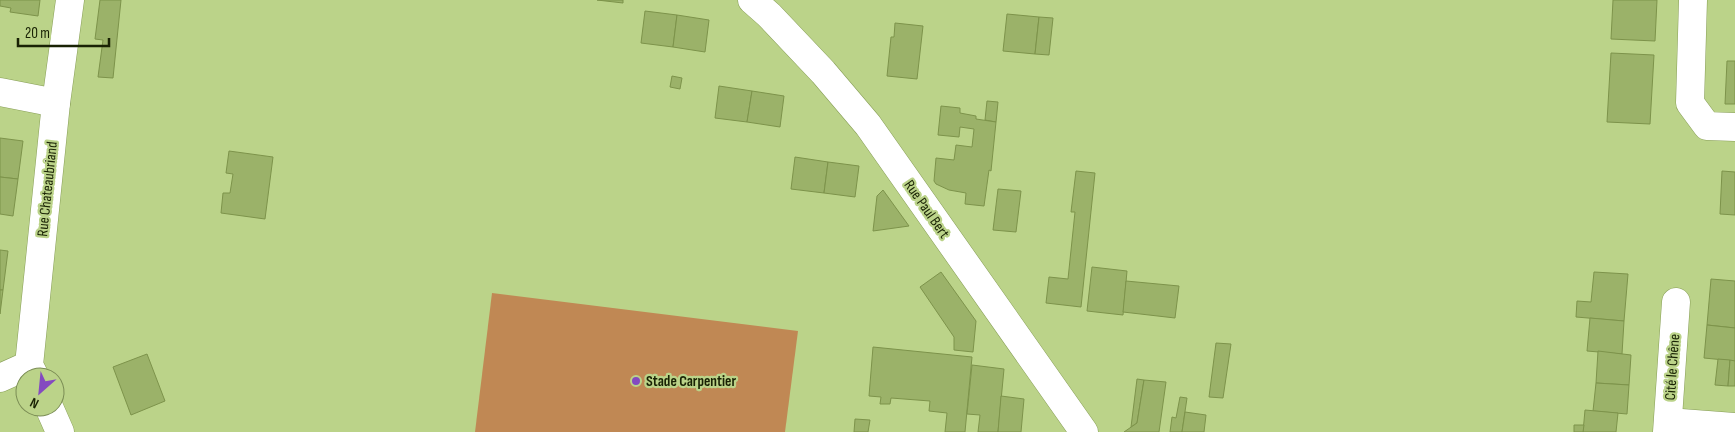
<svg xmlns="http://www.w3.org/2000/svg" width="1735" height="432" font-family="'Sofia Sans Condensed',sans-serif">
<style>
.green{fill:#c08854}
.building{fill:#9bb269;stroke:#7d934b}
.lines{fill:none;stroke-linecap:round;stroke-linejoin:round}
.minor-casing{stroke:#879e56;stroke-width:29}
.minor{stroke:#fff;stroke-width:28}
.poi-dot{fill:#844ac0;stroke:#bbd389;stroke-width:2}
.labels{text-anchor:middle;stroke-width:4.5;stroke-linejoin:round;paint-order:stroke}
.street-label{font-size:15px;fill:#192204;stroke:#bbd389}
.poi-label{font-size:15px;font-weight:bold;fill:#192204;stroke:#bbd389;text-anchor:start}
</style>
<rect width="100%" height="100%" fill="#bbd389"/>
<path class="green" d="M492,293L798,331L785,432H475Z"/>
<g class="building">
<path d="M0,0H40L38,16L10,12L11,8L0,6Z"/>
<path d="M100,0H121L113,78L98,77L103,40L95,39Z"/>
<path d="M597,0H623V3Z"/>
<path d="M1613,0H1657L1655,41L1611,39Z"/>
<path d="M645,11L677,15L673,47L641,43Z"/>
<path d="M1007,14L1039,17L1035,54L1003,51Z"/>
<path d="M677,15L709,20L705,52L673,47Z"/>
<path d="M1039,17L1053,18L1049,55L1035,54Z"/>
<path d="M895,23L923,26L917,79L887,76L891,37H894Z"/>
<path d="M1611,53L1654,55L1650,124L1607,122Z"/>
<path d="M1727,61H1735V104H1725Z"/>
<path d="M672,76L682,78L680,89L670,87Z"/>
<path d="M719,86L752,91L747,122L715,118Z"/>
<path d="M752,91L784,96L780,127L747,122Z"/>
<path d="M987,101L998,102L996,122L985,120Z"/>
<path d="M941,106L960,108V113L976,116V119L996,122L991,171L989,170L984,206L965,204L966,193L949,190L936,184L934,181L936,158L954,160L956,145L972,147L974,129L960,127L959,137L938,135Z"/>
<path d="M0,138L23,141L18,179L0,177Z"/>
<path d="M229,151L273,157L265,219L221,213L223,193H230L233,174L226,173Z"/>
<path d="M795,157L828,162L824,193L791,189Z"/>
<path d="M828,162L859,166L855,197L824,193Z"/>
<path d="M1076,171L1095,173L1081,307L1046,303L1049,277L1068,279L1075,212H1071Z"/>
<path d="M1722,171L1735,172V215L1720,214Z"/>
<path d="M0,177L18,179L13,216L0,214Z"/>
<path d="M998,189L1021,191L1016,232L993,230Z"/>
<path d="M883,190L909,226L873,231L877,196Z"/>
<path d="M0,250L8,251L3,290H0Z"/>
<path d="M1092,267L1127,271L1123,315L1087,311Z"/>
<path d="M941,272L976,321L973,352L954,350V337L920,287Z"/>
<path d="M1594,272L1628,274L1624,321L1576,317L1577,301L1591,302Z"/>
<path d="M1711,279L1735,281V328L1707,325Z"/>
<path d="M1126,281L1179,286L1175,318L1123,312Z"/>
<path d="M0,290H3L0,314Z"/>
<path d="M1590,318L1624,321L1622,354L1587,351Z"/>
<path d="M1707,325L1735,328V361L1704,358Z"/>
<path d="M1216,343L1231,344L1223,398L1209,397Z"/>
<path d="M873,347L972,357L965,432H945L947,413L929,411L930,401L891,398L890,404H880L881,397L869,396Z"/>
<path d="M1598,351L1631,355L1629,385L1596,383Z"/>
<path d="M147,354L165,401L131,415L113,367Z"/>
<path d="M1718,359L1730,360L1728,386L1715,385Z"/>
<path d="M1730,360L1735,361V386H1728Z"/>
<path d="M972,365L1004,369L998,432H978L980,415L967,414Z"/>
<path d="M1137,379L1144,380L1137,423L1131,427Z"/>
<path d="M1144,380L1166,382L1159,432H1124L1137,423Z"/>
<path d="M1596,383L1629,385L1627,414L1593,411Z"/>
<path d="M1001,396L1024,399L1021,432H998Z"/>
<path d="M1180,397L1187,398L1182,432H1170L1172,417L1176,418Z"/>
<path d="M1585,410L1618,413L1616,432H1583Z"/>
<path d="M1185,412L1206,415L1204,432H1182Z"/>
<path d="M855,419L870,420L868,432H854Z"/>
<path d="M1574,425H1584L1583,432H1574Z"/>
</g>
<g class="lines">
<defs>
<g id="minor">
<path d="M752,0L769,15L823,72L868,125L1084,432"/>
<path d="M1693,0L1690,103L1707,126L1735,127"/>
<path d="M0,92L56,103"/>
<path d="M35,377L29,365L56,103L70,0"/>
<path d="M0,378L29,365"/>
<path d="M49,407L60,432"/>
<path d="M1668,422L1735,427"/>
<path d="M1667,432L1676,302"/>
</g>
</defs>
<use href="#minor" class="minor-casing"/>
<use href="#minor" class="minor"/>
</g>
<circle class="poi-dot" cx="636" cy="381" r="5"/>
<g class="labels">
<g class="street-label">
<text transform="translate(47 189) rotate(-84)" y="5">Rue Chateaubriand</text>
<text transform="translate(927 209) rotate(55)" y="5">Rue Paul Bert</text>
<text transform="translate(1672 367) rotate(-86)" y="5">Cité le Chêne</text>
</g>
<g class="poi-label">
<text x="646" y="386">Stade Carpentier</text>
</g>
</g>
<g transform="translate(40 392) rotate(207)"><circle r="24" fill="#bbd389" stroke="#7a8c54"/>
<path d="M0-4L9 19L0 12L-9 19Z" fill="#844ac0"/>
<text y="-8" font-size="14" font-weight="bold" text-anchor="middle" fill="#192204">N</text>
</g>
<path d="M18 38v8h91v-8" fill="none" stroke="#192204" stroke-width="2.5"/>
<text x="25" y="38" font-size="15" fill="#192204" stroke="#bbd389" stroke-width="4" paint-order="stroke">20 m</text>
</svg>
